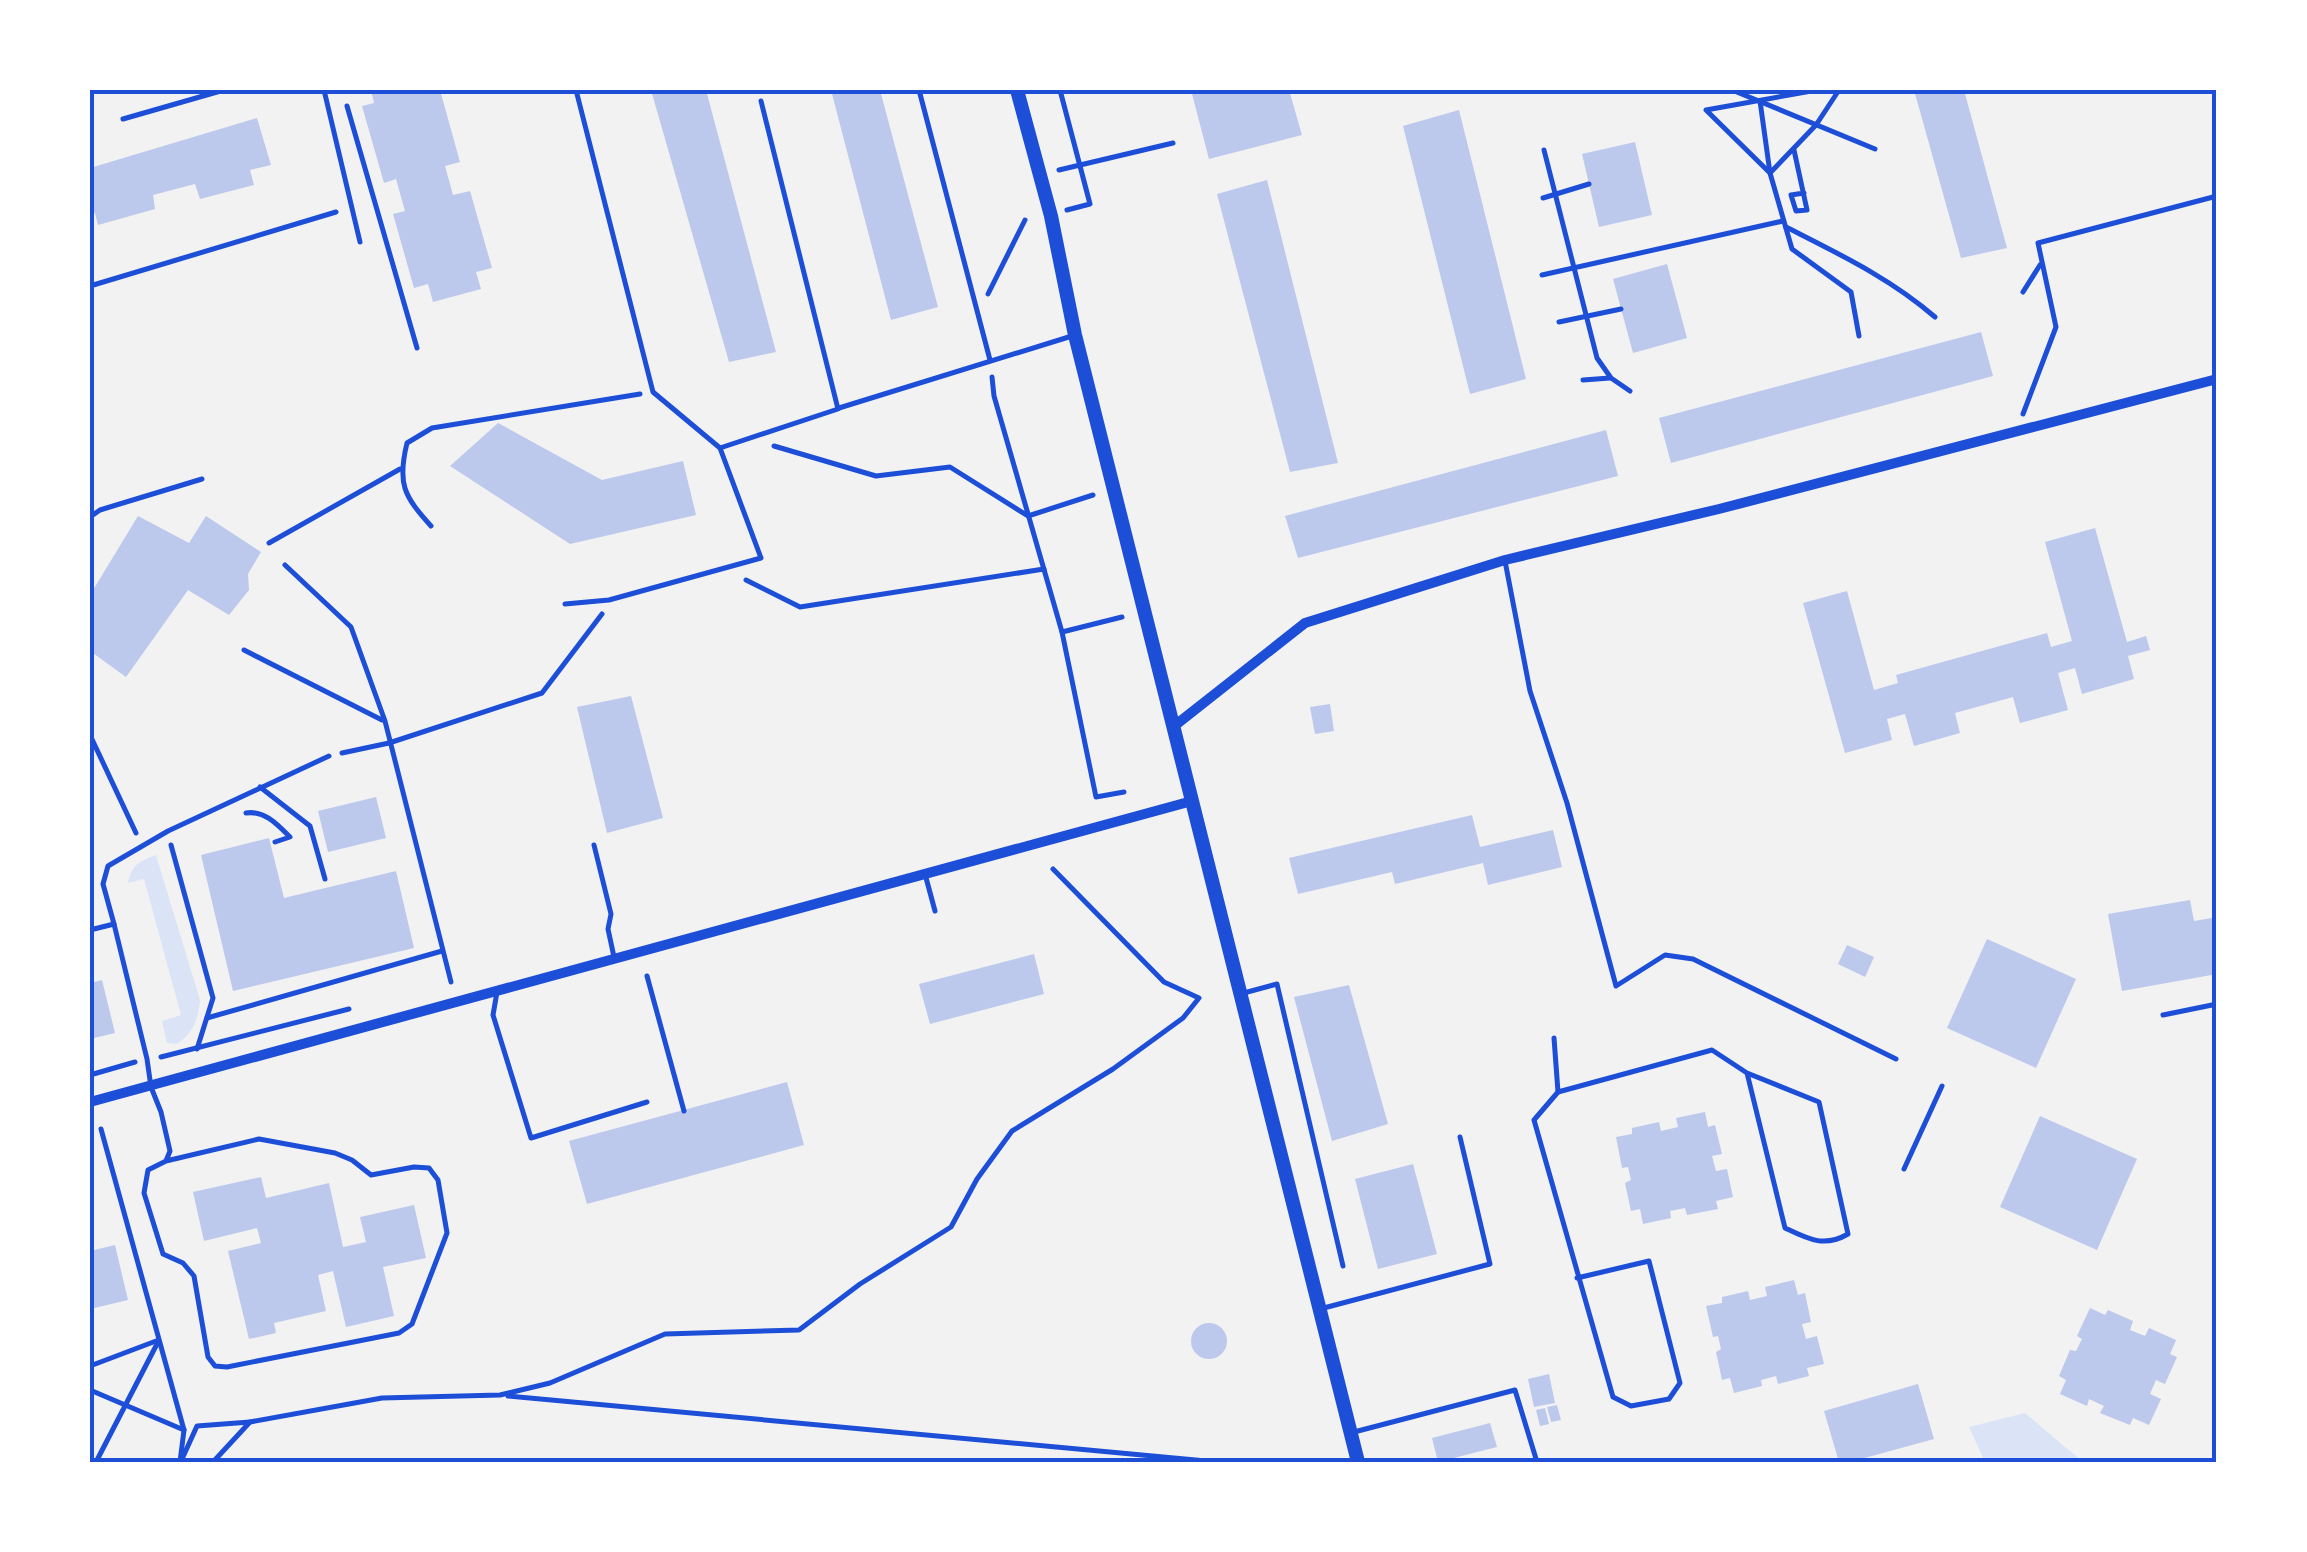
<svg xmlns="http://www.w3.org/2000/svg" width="2307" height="1552" font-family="'Times New Roman',serif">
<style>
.green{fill:#dbe4f7}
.building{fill:#bdc9ec}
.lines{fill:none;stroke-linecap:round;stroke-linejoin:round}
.path{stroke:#1d4ed8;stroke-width:5}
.service{stroke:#1d4ed8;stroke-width:5}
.minor{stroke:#1d4ed8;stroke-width:10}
.tertiary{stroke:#1d4ed8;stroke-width:14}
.neatline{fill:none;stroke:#1d4ed8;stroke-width:4}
</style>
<rect width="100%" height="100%" fill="#f2f2f2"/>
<g class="green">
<path d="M156,855L200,1000C198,1020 194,1032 177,1044L167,1043L162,1021L181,1015L144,879L128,883C131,865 140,861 156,855Z"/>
<path d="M2025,1413L2083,1462H1985L1969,1427Z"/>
</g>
<g class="building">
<path d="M371,90H440L460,162L445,166L453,195L470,191L492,268L476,272L481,289L433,302L428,284L414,288L393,214L405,211L396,179L384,183L362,106L374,103Z"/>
<path d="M651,90H706L776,352L729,362Z"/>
<path d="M831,90H880L938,307L891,320Z"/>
<path d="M1191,90H1289L1302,135L1209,159Z"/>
<path d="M1914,90H1964L2007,248L1961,258Z"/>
<path d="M1459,110L1526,379L1470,394L1403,126Z"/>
<path d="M257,118L271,165L250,170L254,185L200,199L195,184L153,195L155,209L98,225L95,213L90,215V168Z"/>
<path d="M1635,142L1652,215L1599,227L1582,154Z"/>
<path d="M1267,180L1338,463L1290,472L1217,194Z"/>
<path d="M1667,264L1687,338L1633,353L1613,279Z"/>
<path d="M1981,332L1993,376L1671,463L1659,418Z"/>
<path d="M498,423L602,480L683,461L696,515L570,544L450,466Z"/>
<path d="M1606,430L1618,476L1298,558L1285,516Z"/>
<path d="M138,516L189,543L206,516L261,552L248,574L249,590L229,615L188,590L126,677L90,651V595Z"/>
<path d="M2095,528L2127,642L2146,636L2150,650L2128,656L2134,679L2082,694L2075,668L2058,673L2068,710L2020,723L2013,697L1955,713L1960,733L1914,746L1905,714L1887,719L1892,740L1845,753L1803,603L1847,591L1874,690L1898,683L1896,675L2047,633L2051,647L2072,641L2045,542Z"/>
<path d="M631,696L663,818L607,833L577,707Z"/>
<path d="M1330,704L1334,731L1315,734L1310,707Z"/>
<path d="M376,797L386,838L328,852L318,811Z"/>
<path d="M1472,815L1480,847L1553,830L1562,867L1488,885L1483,863L1395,884L1392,872L1298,894L1289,858Z"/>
<path d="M269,838L284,898L396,871L414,948L233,991L201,855Z"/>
<path d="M2190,900L2194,921L2217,917V974L2122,991L2108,914Z"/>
<path d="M1987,939L2076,979L2036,1068L1947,1028Z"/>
<path d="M1847,945L1874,957L1865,977L1838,964Z"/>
<path d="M1034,954L1044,994L930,1024L919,984Z"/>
<path d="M102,980L115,1033L90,1039V983Z"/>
<path d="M1349,985L1388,1124L1332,1141L1294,997Z"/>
<path d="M787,1082L804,1145L587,1204L569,1141Z"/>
<path d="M1705,1112L1708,1127L1715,1125L1722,1154L1712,1156L1716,1171L1727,1169L1733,1197L1716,1201L1718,1209L1687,1215L1685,1208L1670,1211L1671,1218L1643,1224L1640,1209L1631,1211L1625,1183L1631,1180L1628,1167L1622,1168L1616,1137L1632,1134V1128L1659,1122L1661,1131L1678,1127L1676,1118Z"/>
<path d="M2040,1116L2137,1159L2097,1250L2000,1207Z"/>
<path d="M1413,1164L1437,1254L1378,1269L1355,1179Z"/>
<path d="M261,1177L266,1198L329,1183L343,1247L366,1242L360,1217L414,1205L426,1258L383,1267L394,1316L346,1327L333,1271L318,1275L326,1311L274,1323L276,1333L249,1339L228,1251L261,1243L257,1228L204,1241L193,1192Z"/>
<path d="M115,1245L128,1300L90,1309V1251Z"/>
<path d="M1794,1280L1798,1295L1805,1293L1811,1322L1802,1324L1806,1339L1817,1336L1824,1364L1807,1368L1809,1376L1778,1384L1776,1376L1761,1380L1762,1386L1734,1393L1730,1378L1722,1380L1716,1352L1721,1349L1718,1336L1713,1337L1706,1306L1722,1303V1297L1748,1291L1750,1300L1767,1296L1765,1287Z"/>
<path d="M2090,1308L2105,1315L2108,1310L2133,1321L2130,1330L2145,1336L2149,1328L2176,1340L2170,1354L2177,1357L2165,1384L2156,1380L2150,1394L2161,1399L2149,1425L2133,1418L2130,1425L2100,1413L2104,1406L2089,1399L2087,1406L2060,1394L2066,1380L2059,1376L2070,1350L2076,1351L2082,1339L2077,1336Z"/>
<circle cx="1209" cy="1341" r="18"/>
<path d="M1549,1374L1555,1403L1534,1407L1528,1379Z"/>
<path d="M1918,1384L1934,1439L1850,1462H1839L1824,1411Z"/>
<path d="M1557,1405L1561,1420L1551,1422L1547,1407Z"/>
<path d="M1545,1408L1549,1424L1540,1426L1536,1410Z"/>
<path d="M1490,1423L1497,1447L1438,1462L1432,1438Z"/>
</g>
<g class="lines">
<g class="path">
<path d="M1060,90L1090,204L1067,210"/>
<path d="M1732,90L1875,149"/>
<path d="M1817,90L1706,110L1770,173L1816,125L1839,90"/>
<path d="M1760,101L1770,173L1792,249L1851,292L1859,336"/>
<path d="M347,106L417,348"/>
<path d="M123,119L224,90"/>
<path d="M1544,150L1597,358L1611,378L1630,391"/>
<path d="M1794,150L1807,210L1796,211L1791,195L1804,193"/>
<path d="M1059,170L1173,143"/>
<path d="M1543,198L1589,184"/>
<path d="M1786,227C1839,254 1890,278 1935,317"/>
<path d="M1542,275L1783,221"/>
<path d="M90,286L336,212"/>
<path d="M2023,292L2040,265"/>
<path d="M988,294L1025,220"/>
<path d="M1559,322L1621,309"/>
<path d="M992,377L994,396L1062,632L1096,797L1124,792"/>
<path d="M1583,380L1610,378"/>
<path d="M2023,414L2056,327L2038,243L2217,196"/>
<path d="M774,446L876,476L950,467L1028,516L1093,495"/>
<path d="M90,517L100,510L202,479"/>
<path d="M431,526C404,496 397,484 407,443L432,428L640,394"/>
<path d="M269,543L400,469"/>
<path d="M285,565L351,627L385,721L451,982"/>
<path d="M746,580L800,607L1044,569"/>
<path d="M1062,632L1122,617"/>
<path d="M244,650L382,720"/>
<path d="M90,735L136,833"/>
<path d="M342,753L389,743L542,693L602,614"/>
<path d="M246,813C265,810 278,825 290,837L275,842"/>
<path d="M171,845L213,998L197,1049"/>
<path d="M647,976L684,1111"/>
<path d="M207,1018L442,951"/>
<path d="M161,1057L349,1009"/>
<path d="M90,1075L135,1062"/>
<path d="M101,1129L184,1430L180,1462"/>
<path d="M90,1366L156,1341"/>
<path d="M90,1390L184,1430"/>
<path d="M508,1396L1217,1462"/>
<path d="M182,1459L197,1426L250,1422"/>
<path d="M96,1462L158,1342"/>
<path d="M213,1462L250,1422L382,1398L500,1395L550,1383L665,1334L799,1330L860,1284L951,1227L977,1179L1012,1131L1113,1069L1183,1018L1199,998L1164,982L1053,869"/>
</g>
<g class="service">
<path d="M324,90L360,242"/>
<path d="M919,90L990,360"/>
<path d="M839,408L1072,336"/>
<path d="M720,448L838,409L761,101"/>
<path d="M1505,561L1530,691L1567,803L1616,986L1665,955L1693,959L1896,1059"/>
<path d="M565,604L609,600L761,558L720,448L653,392L576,90"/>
<path d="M260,787L310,826L325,879"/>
<path d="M594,845L611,914L608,929L614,957"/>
<path d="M925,874L935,911"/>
<path d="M114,924L103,884L108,866L168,831L329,756"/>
<path d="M90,930L114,924L147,1059L151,1087L161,1112L170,1151L166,1161L148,1170L144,1193L163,1254L183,1263L194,1276L208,1357L215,1366L227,1367L399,1333L412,1324L447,1233L438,1180L429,1168L414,1167L371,1175L352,1160L335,1153L259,1139L166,1161"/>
<path d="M497,992L493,1015L531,1138L647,1102"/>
<path d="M1240,994L1277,984L1343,1266"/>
<path d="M2163,1015L2217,1004"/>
<path d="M1554,1038L1558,1092L1534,1120L1613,1397L1631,1406L1669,1399L1680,1383L1649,1261L1577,1278"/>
<path d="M1558,1092L1712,1050L1747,1073L1785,1228C1808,1239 1824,1248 1848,1234L1819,1102L1747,1073"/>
<path d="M1904,1169L1942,1086"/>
<path d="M1320,1309L1490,1264L1460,1137"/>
<path d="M1354,1432L1515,1390L1537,1462"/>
</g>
<g class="minor">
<path d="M1173,727L1305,623L1505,560L1719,509L2217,379"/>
<path d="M90,1102L1192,801"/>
</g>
<path class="tertiary" d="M1017,90L1051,216L1075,335L1358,1462"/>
</g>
<rect width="2307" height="1552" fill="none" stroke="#ffffff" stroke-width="185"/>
<rect x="92" y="92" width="2122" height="1368" class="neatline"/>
</svg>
